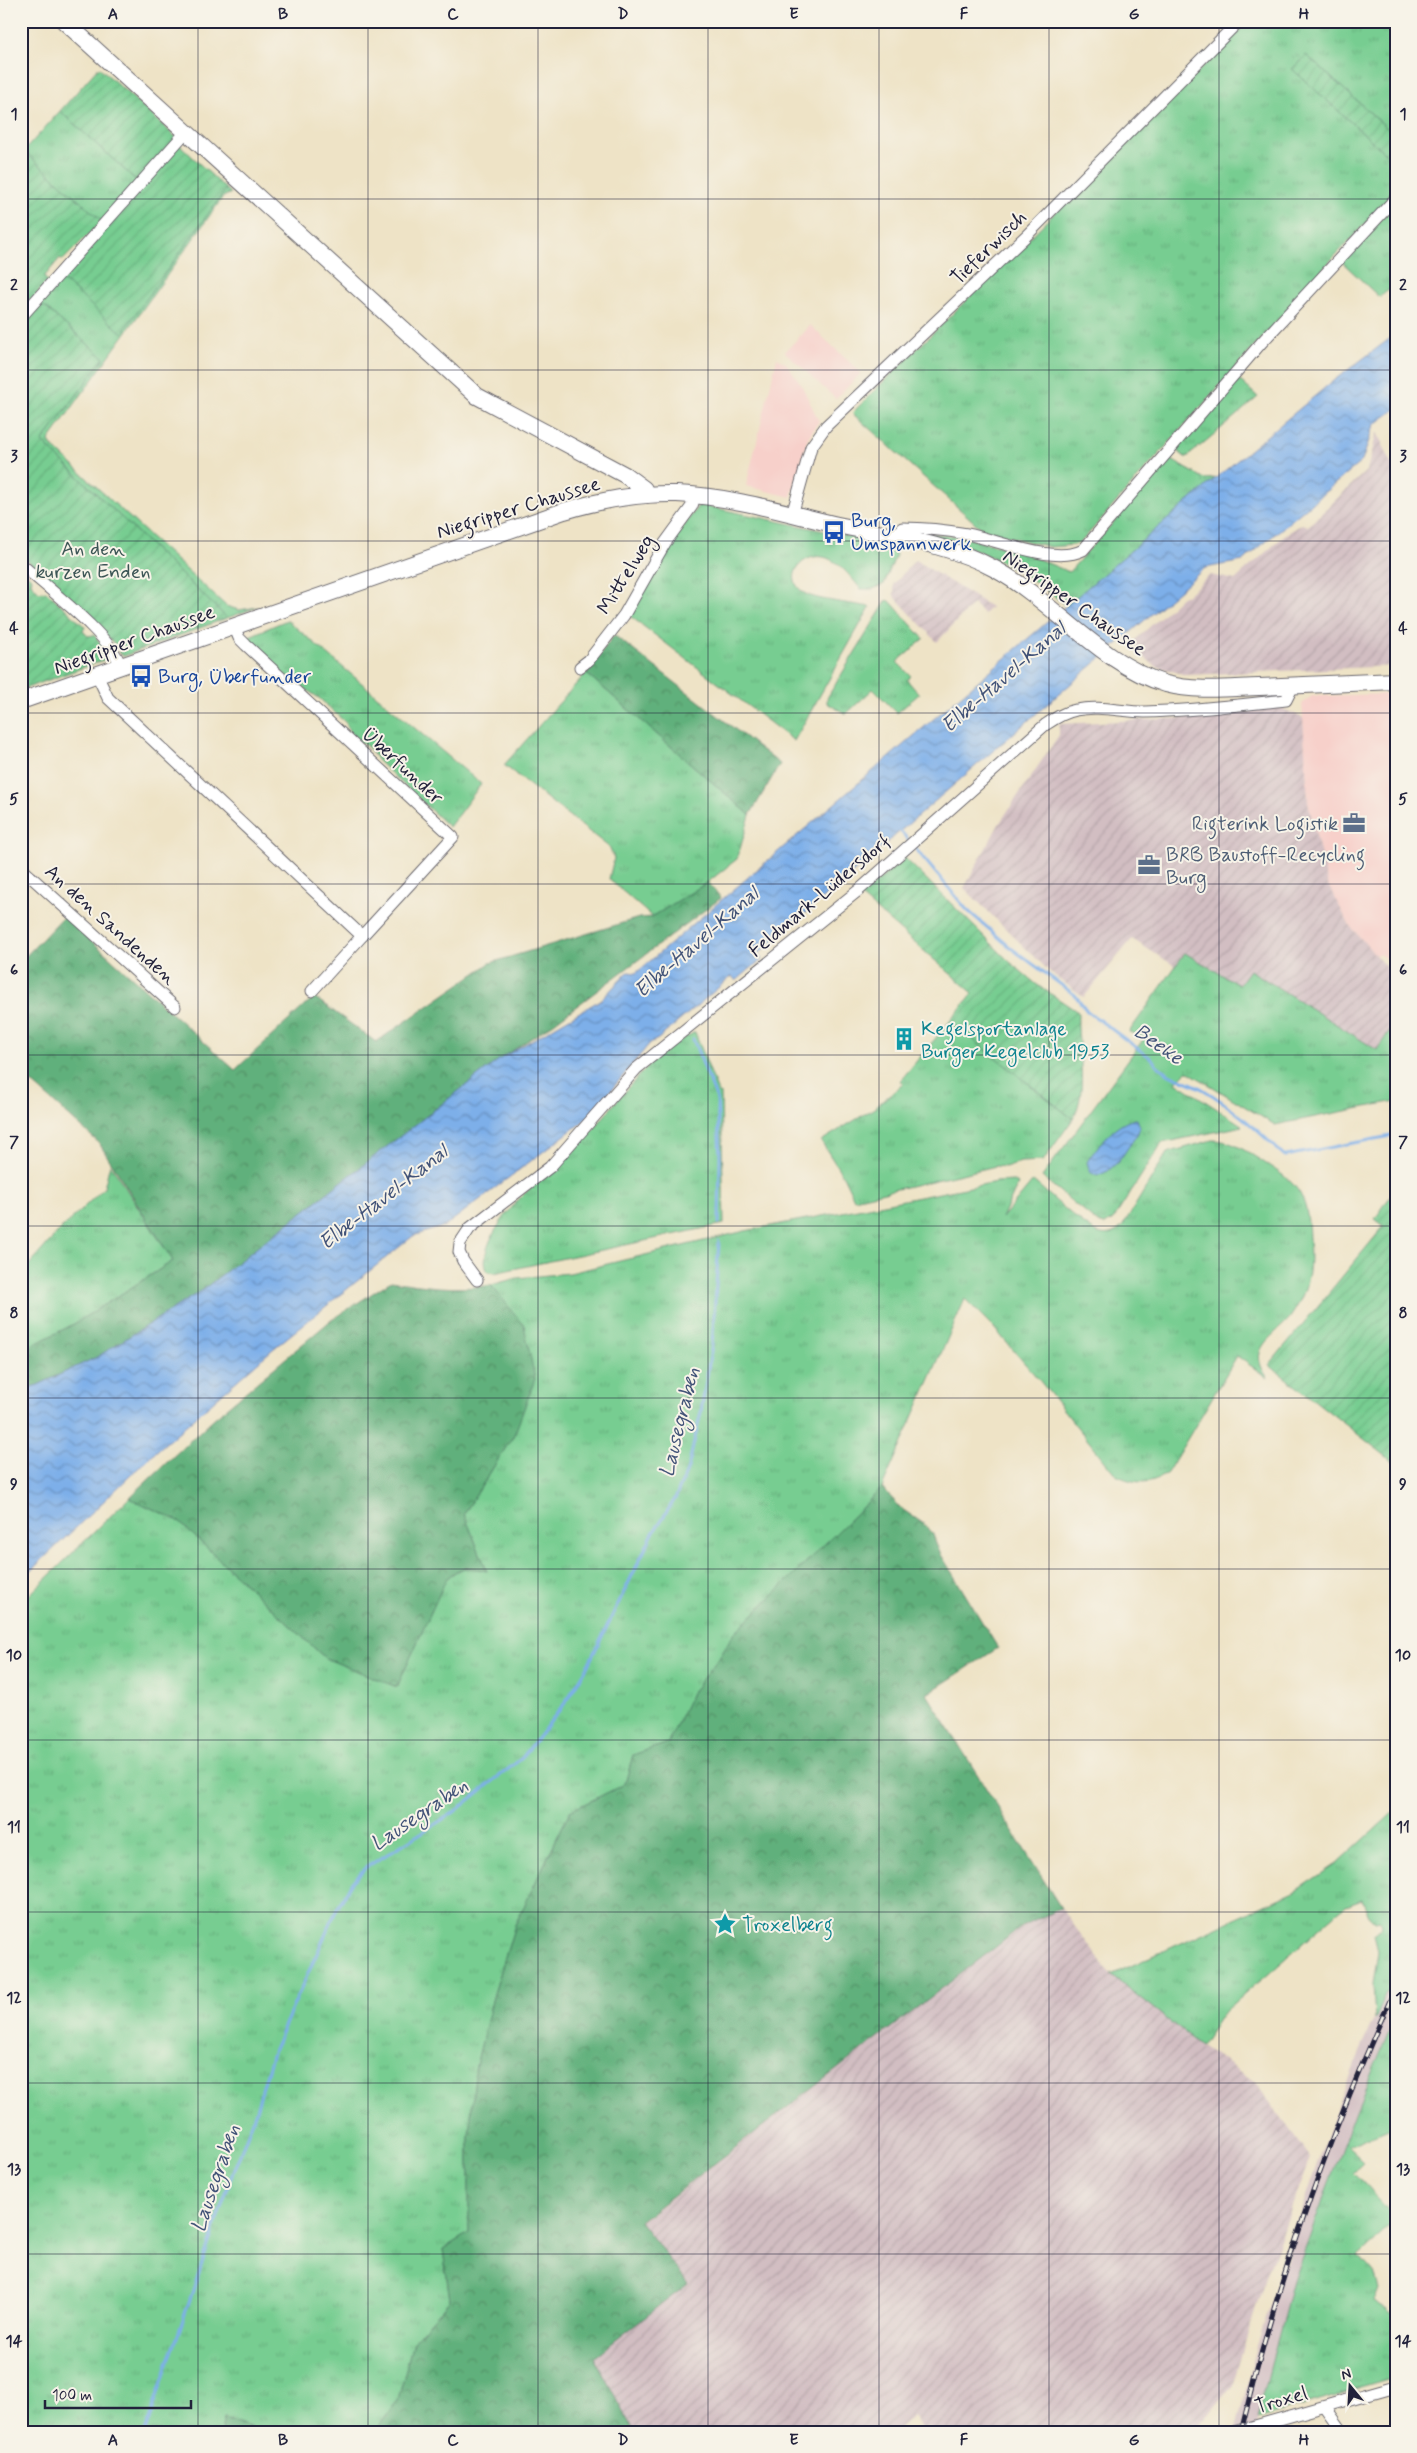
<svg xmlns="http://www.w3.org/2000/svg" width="1417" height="2453" font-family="Mynerve,sans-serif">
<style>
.built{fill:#f7d0ca}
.industrial{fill:url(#industrial-furrows)}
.railway{fill:#d2bec2}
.grass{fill:url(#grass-tufts);stroke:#4c7866}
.forest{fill:url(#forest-crowns);stroke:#42695b}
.garden{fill:url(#garden-furrows);stroke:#4c7866}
.water{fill:url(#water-waves);stroke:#506892}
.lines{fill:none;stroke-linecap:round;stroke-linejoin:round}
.stream{stroke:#7dafe9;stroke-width:3}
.street-casing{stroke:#69666c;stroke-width:13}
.secondary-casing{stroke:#69666c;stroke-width:18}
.street{stroke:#fff;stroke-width:11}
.secondary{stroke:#fff;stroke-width:16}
.rail-casing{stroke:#22223b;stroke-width:5}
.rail{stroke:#f7f3e8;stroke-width:3;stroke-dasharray:9;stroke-linecap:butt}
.grid{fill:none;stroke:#22223b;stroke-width:1;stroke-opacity:0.55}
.labels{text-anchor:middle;stroke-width:4;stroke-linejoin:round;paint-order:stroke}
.street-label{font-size:20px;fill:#22223b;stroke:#f7f3e8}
.transit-label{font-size:20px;fill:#164399;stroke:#f7f3e8;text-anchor:start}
.park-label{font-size:20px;fill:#3c5555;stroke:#f7f3e8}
.service-label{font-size:20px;fill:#4e5e75;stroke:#f7f3e8;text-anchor:end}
.culture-label{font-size:20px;fill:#0d838f;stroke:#f7f3e8;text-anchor:start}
.water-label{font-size:21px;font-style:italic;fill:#425378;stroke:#f7f3e8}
.neatline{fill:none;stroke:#22223b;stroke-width:2}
.grid-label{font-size:16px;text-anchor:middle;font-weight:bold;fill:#22223b}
</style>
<defs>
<pattern id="industrial-furrows" width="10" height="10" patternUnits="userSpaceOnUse" patternTransform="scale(1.25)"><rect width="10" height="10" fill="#d2bec2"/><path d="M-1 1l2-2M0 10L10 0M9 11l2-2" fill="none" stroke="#b4a3a8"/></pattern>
<pattern id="grass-tufts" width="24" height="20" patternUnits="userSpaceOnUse" patternTransform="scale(1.25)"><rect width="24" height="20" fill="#77cd91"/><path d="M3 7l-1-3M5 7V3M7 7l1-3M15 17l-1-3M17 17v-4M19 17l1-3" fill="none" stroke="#67b07e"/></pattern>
<pattern id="forest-crowns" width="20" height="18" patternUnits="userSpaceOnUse" patternTransform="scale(1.25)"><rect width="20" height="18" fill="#61b07b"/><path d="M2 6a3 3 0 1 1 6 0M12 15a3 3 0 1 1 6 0" fill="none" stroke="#508f66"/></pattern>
<pattern id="garden-furrows" width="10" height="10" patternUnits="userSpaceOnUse" patternTransform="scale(1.25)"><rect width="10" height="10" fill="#77cd91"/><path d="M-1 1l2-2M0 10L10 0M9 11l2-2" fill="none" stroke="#67b07e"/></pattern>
<pattern id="water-waves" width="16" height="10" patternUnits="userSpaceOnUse" patternTransform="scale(1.25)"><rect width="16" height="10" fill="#7dafe9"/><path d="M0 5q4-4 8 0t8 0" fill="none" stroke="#668ebe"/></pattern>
</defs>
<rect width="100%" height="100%" fill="#f7f3e8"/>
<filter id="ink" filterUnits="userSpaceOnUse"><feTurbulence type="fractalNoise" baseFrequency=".02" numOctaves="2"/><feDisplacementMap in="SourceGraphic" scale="10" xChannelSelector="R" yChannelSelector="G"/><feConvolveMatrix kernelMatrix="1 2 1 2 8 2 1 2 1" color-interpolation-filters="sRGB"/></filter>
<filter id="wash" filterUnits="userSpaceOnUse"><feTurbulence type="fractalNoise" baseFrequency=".0096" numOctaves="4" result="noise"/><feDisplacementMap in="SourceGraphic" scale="20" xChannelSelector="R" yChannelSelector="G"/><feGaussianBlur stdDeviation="1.12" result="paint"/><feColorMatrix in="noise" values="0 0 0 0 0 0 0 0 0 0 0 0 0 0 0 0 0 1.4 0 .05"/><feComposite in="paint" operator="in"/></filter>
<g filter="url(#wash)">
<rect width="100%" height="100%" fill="#eee3c6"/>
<g class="built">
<path d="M810,325L861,373L836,399L785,352Z"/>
<path d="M777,358L787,364L801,384L819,421L808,438L791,497L746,486Z"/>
<path d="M1396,694V965L1379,954L1375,955L1350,926L1328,885L1308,802L1302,704L1312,696Z"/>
</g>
<g class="industrial">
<path d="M1377,432L1396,473V666L1186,675L1155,666L1130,645L1184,595L1186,596L1210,575L1235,580L1286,534L1302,524L1308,526L1367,470Z"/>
<path d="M915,560L991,607L984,614L973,604L937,642L894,596V584Z"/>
<path d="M1277,706L1303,718L1308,802L1328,885L1350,926L1396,979V1021L1377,1051L1250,971L1239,985L1185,953L1175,966L1132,939L1084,997L1050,972L964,888L999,824L1059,735V724L1203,717V712Z"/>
<path d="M1061,1908L1111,1975L1201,2046L1254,2081L1310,2157L1263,2286L1232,2385L1193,2432H934L930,2426L924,2430L913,2417L892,2432H631L633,2430L594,2357L688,2284L640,2222L1023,1926Z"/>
</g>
<path class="railway" d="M1396,1973V2015L1355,2113L1293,2281L1254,2432H1235L1257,2346L1331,2124L1360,2052Z"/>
<g class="grass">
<path d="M1249,21H1396V52L1390,59L1396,64V136L1306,55L1293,69L1396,163V191L1332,259L1082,541L1074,545L1050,547L983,530L852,413Z"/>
<path d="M60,111L138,182L102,221L24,151Z"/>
<path d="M226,189L231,193L223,197L49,440L51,445L226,606L239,610L258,607L227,618L42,442L104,358L38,301L60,277L122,332Z"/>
<path d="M1396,203V285L1379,297L1340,260Z"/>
<path d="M1237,378L1258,397L1186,458L1175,449Z"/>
<path d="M1170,459L1205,479L1216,478L1066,606C1020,566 976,546 916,532L963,537L1019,551L1069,572Z"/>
<path d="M701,505L891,545L896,555L884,584L873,589H861C852,579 841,563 827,558C803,550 780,579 806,594C817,600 855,604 870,607L794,741L630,616L657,563L698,506Z"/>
<path d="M887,600L890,601L924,639L897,662L911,676L907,680L919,694L897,713L873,689L846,714L827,703V698Z"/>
<path d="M287,620L481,784L449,827L378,761L369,748L351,735L346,723L319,698L283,674L245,638Z"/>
<path d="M586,673L750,815L737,859L708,882L652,917L609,879L614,858L610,848L504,765Z"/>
<path d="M1185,953L1239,985L1250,970L1377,1050L1396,1021V1101L1275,1125L1187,1071L1176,1082L1243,1126L1162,1143L1113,1220L1105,1225L1098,1223L1042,1177L1145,1037L1129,1032Z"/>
<path d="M950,1021L1073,1119L1043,1161L1021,1162L1005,1167L996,1166L854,1199L843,1176L821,1141L873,1109L903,1084L900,1081Z"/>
<path d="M695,1032L718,1092L721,1094L724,1224L494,1273L487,1271C477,1247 509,1209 525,1193C540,1178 559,1167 574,1151C614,1109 642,1059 695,1032Z"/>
<path d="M1212,1140C1230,1140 1243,1149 1257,1158C1297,1183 1308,1191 1309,1239C1310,1253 1311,1268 1307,1281C1304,1295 1297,1308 1289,1319C1271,1339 1246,1349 1268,1378L1237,1356L1167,1473C1151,1485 1134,1484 1116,1475L1040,1381L994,1328L965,1299L882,1488L734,1633L718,1659L693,1691L668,1743L633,1755L625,1784L570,1811L515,1925L493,1997L476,2066L469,2135V2233L443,2249L450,2300L413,2342L398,2400L375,2432H263L225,2418L221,2432H21V1603L129,1498L177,1520L325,1658L397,1687L446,1579C463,1565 466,1567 487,1571L464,1514L515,1433L495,1292L491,1285L517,1278L570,1273L745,1231L996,1182L1014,1181L1018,1184L1002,1218L1033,1181C1047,1192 1086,1230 1101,1234C1110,1236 1116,1232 1122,1227L1167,1153Z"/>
<path d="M110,1164L173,1261L74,1324L21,1351V1274L59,1231L104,1188Z"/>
<path d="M1396,1810V1973L1375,2020L1373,1985L1378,1951L1374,1935L1381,1927L1380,1921L1375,1922L1369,1916L1362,1899L1346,1905L1221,2015L1201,2046L1111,1975L1298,1890L1337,1864Z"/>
<path d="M1396,2015V2087L1391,2093L1396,2106V2126L1347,2146L1364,2162L1353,2172L1396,2217L1395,2222L1359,2255L1374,2272L1379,2289L1374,2302L1396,2316V2378L1257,2418L1293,2281L1355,2113Z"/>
</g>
<g class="forest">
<path d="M614,635L780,764L750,815L586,673Z"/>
<path d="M708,882L721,898L554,1023L500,1059L201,1291L97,1357L38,1385L21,1390V1351L74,1324L173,1261L99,1143L21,1073V961L64,916L235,1070L314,997L376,1042L490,963L639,918L652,917Z"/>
<path d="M391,1281C424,1286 457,1291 491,1285L524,1325L535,1379L515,1433L464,1514L487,1571C466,1566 463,1565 446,1579L397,1687L325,1658L177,1520L129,1498L212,1420L330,1321Z"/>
<path d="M882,1488L902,1509L924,1524L932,1532L940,1553L998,1648L927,1694L1061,1908L1023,1926L640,2221L688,2284L594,2357L633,2430L631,2432H375L398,2400L413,2342L450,2300L443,2249L469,2233V2135L476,2066L493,1997L515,1925L570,1811L625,1784L633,1755L668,1743L693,1691L718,1659L734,1633Z"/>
<path d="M224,2418L263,2432H221Z"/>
</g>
<g class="garden">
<path d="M1306,55L1396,136V163L1292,69Z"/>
<path d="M99,67L177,138L138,182L60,111Z"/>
<path d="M179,144L226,189L122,333L60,277Z"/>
<path d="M24,151L102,221L63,260L60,258L44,277L48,281L21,312V154Z"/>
<path d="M38,301L104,358L42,442L227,618L124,656L119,653V648L21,554V321Z"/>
<path d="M21,568L32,579L31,583L39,592L46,591L85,627L83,631L88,636L94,635L112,657L21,690Z"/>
<path d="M905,858L1010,962L1036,984L1078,1012C1076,1048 1090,1086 1073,1119L950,1021L973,993L860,896Z"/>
<path d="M1396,1188V1464L1269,1365L1384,1226L1375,1219Z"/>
</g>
<g class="water">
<path d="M1396,334V409L1374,425L1362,461L1243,561L1205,568L758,954L762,959L736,981L732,976L658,1039L650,1043L589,1117L445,1226L413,1236L273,1349L152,1455L21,1580V1390L38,1385L97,1357L201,1291L500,1059L602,999L628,972L636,973L1216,478L1333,381Z"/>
<path d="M1137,1119L1140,1127L1138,1133L1119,1161L1108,1171L1097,1176L1090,1172L1087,1162C1097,1146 1117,1121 1137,1119Z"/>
</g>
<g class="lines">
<g class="stream">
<path d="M898,828L967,910L1011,948L1075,995L1087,1011L1152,1059C1164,1077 1187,1079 1204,1090C1233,1107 1260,1133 1285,1156L1396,1135"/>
<path d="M693,1039L717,1100L720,1157L719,1223"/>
<path d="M145,2432L233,2172L253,2120L274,2049L336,1911L352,1882L365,1868L453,1813L522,1758L565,1703L586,1669L653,1533L675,1499L688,1468L701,1412L712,1344L719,1241"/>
</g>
</g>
</g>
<g filter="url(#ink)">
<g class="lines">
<defs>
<g id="street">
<path d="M21,317L186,132"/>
<path d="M792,515L811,447L826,426L1026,236L1239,21"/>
<path d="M893,537L902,528C924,528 945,530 967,534C998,540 1055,565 1083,550L1262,342L1396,198"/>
<path d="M21,564C48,589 109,634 121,666"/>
<path d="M580,667L589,660L624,615L665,543L692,506L695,496"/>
<path d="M97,675L108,698L362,936L453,837L246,645L239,638L234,626"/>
<path d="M21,868L175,1007"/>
<path d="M312,991L362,936"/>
<path d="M477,1280L463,1261L459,1252L460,1243L470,1228L550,1167L636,1069L859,890L1045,725C1054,719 1064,712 1076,710C1099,705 1122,712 1145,712C1192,711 1239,705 1286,700L1293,686"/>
<path d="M1325,2407L1343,2432"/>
<path d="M1234,2432L1396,2386"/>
</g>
<g id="secondary">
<path d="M64,21L477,396L625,475L644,489L646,495"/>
<path d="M21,701L564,511C601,500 639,493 677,494C729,496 783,512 833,524C887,536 946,542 995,569C1055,602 1100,664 1166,684C1196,692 1229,688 1259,687C1304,685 1350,683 1396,681"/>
</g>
</defs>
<use href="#street" class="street-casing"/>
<use href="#secondary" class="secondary-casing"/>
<use href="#street" class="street"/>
<use href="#secondary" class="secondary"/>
<defs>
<path id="rail" d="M1241,2432C1277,2279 1331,2130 1396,1987"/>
</defs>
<use href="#rail" class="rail-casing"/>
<use href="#rail" class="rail"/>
</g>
</g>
<path class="grid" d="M198,21V2432M368,21V2432M538,21V2432M708,21V2432M879,21V2432M1049,21V2432M1219,21V2432M21,199H1396M21,370H1396M21,541H1396M21,713H1396M21,884H1396M21,1055H1396M21,1226H1396M21,1398H1396M21,1569H1396M21,1740H1396M21,1912H1396M21,2083H1396M21,2254H1396"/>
<defs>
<symbol id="bus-bare" viewBox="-9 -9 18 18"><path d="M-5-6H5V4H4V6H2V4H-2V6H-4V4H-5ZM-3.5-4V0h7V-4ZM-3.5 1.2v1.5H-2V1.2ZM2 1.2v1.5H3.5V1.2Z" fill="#1a4fb4" stroke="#f7f3e8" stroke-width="2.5" paint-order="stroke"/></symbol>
<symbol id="office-bare" viewBox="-9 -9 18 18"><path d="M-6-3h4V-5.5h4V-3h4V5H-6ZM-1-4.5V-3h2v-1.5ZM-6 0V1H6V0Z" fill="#5c6f8a" stroke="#f7f3e8" stroke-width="2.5" paint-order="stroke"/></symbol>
<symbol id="building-bare" viewBox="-9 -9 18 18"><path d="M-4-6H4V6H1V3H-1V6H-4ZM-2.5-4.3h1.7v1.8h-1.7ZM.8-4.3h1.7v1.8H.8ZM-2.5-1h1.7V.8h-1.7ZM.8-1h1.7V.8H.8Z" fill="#0f9aa8" stroke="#f7f3e8" stroke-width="2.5" paint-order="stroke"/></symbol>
<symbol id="sight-bare" viewBox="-9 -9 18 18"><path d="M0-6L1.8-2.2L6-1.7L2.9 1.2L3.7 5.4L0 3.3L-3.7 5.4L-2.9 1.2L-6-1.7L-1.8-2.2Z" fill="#0f9aa8" stroke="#f7f3e8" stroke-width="2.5" paint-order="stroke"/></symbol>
</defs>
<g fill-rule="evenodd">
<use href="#bus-bare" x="818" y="516" width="32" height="32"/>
<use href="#bus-bare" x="125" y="660" width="32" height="32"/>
<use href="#office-bare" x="1338" y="807" width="32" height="32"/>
<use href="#office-bare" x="1133" y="849" width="32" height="32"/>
<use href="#building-bare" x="888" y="1023" width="32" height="32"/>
<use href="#sight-bare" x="709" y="1908" width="32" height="32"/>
</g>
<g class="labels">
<g class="street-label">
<text transform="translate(988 247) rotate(-44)" y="7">Tieferwisch</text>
<text transform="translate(518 507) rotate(-17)" y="7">Niegripper Chaussee</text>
<text transform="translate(625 574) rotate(-58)" y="7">Mittelweg</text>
<text transform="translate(1075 602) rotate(35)" y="7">Niegripper Chaussee</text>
<text transform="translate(134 639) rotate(-20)" y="7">Niegripper Chaussee</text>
<text transform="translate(403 765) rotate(43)" y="7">Überfunder</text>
<text transform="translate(819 895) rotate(-40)" y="7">Feldmark-Lüdersdorf</text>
<text transform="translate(111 924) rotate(42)" y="7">An den Sandenden</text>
<text transform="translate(1281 2399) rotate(-16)" y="7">Troxel</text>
</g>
<g class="transit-label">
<text x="851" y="527">Burg,<tspan x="851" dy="23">Umspannwerk</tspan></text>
<text x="158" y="683">Burg, Überfunder</text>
</g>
<g class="park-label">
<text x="93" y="555">An den<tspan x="93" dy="23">kurzen Enden</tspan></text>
</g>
<g class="service-label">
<text x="1338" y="830">Rigterink Logistik</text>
<text x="1166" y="861" text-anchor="start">BRB Baustoff-Recycling<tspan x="1166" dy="23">Burg</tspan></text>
</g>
<g class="culture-label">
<text x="921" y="1035">Kegelsportanlage<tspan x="921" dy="23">Burger Kegelclub 1953</tspan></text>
<text x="742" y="1931">Troxelberg</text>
</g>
<g class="water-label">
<text transform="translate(1003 677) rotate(-41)" y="7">Elbe-Havel-Kanal</text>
<text transform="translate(696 942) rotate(-41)" y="7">Elbe-Havel-Kanal</text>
<text transform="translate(1159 1044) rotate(35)" y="7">Beeke</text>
<text transform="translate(383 1197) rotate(-38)" y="7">Elbe-Havel-Kanal</text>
<text transform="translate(679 1422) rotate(-76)" y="7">Lausegraben</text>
<text transform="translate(419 1814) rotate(-34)" y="7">Lausegraben</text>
<text transform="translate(215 2178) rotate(-71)" y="7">Lausegraben</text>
</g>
</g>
<rect width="1417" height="2453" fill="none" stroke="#f7f3e8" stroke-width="55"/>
<g transform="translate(1350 2386) rotate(342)" stroke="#f7f3e8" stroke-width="4" paint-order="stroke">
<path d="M0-4L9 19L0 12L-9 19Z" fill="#22223b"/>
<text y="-8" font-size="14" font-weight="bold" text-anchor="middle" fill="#22223b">N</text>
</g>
<path d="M45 2400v8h146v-8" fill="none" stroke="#22223b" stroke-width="2.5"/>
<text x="52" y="2400" font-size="15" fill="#22223b" stroke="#f7f3e8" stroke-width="4" paint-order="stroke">100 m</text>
<rect x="28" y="28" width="1362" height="2398" class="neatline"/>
<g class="grid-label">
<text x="113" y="19">A</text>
<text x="283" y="19">B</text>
<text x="453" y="19">C</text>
<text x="623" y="19">D</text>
<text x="794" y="19">E</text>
<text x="964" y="19">F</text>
<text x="1134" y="19">G</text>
<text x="1304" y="19">H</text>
<text x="14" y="119">1</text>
<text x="1403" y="119">1</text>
<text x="14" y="290">2</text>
<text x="1403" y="290">2</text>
<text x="14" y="461">3</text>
<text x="1403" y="461">3</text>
<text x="14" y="633">4</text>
<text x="1403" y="633">4</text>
<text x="14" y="804">5</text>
<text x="1403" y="804">5</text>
<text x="14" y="975">6</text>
<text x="1403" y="975">6</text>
<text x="14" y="1147">7</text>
<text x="1403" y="1147">7</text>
<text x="14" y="1318">8</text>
<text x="1403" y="1318">8</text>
<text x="14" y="1489">9</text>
<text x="1403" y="1489">9</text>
<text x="14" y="1660">10</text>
<text x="1403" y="1660">10</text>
<text x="14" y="1832">11</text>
<text x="1403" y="1832">11</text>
<text x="14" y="2003">12</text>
<text x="1403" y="2003">12</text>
<text x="14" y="2174">13</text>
<text x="1403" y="2174">13</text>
<text x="14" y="2346">14</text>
<text x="1403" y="2346">14</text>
<text x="113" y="2445">A</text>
<text x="283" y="2445">B</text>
<text x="453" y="2445">C</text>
<text x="623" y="2445">D</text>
<text x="794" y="2445">E</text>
<text x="964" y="2445">F</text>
<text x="1134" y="2445">G</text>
<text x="1304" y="2445">H</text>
</g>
</svg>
